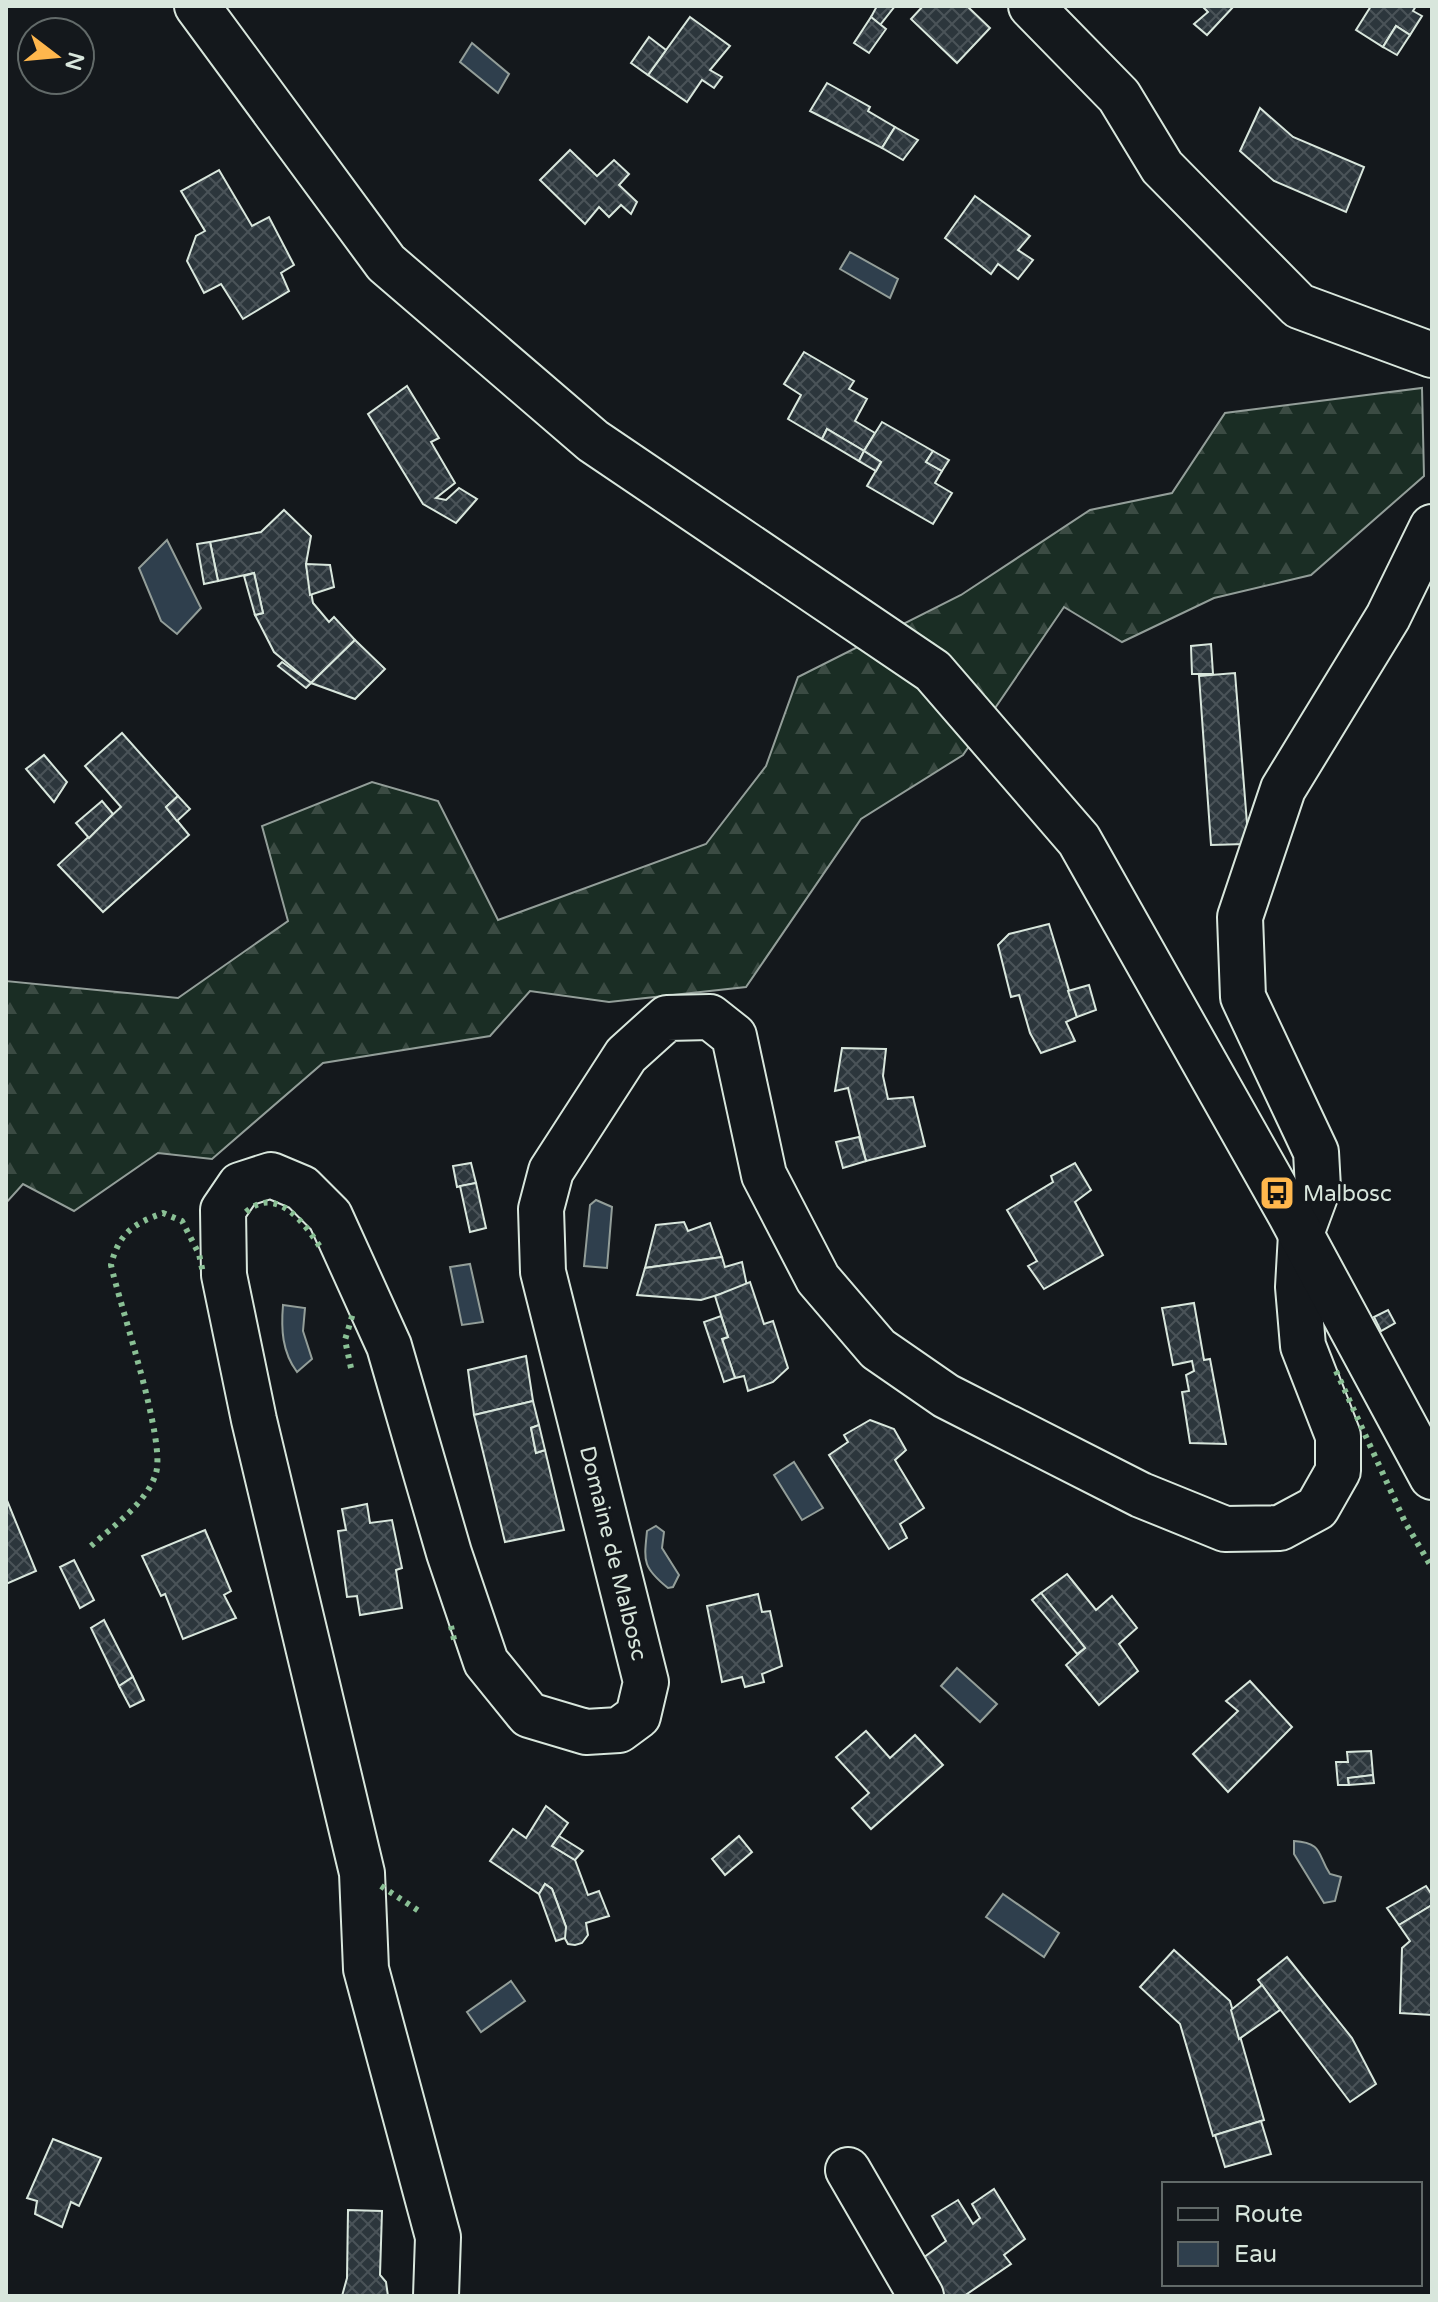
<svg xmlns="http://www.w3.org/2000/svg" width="1438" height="2302" font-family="'Varela Round',sans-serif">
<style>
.forest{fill:url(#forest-firs);stroke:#939e99;stroke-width:2}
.water{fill:#2f3f4d;stroke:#939e99;stroke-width:2}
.building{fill:url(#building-cross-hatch);stroke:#d8e6dc;stroke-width:2}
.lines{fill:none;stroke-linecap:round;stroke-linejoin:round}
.minor-casing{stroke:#d8e6dc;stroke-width:48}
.major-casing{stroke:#d8e6dc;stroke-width:48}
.minor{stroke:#14181c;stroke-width:44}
.major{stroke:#14181c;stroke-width:44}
.hedge{stroke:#8ac095;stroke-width:6;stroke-dasharray:4 6;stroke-linecap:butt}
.labels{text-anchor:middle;stroke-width:6;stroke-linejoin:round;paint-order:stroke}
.poi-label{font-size:22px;fill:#d8e6dc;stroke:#14181c;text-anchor:start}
.street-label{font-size:22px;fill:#d8e6dc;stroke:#14181c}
</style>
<defs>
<pattern id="forest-firs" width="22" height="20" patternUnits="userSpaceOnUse" patternTransform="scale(2)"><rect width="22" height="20" fill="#1a2d24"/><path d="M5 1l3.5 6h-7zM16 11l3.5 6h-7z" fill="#3b4b43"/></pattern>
<pattern id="building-cross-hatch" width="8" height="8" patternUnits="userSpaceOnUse" patternTransform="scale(2)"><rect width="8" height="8" fill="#2c363c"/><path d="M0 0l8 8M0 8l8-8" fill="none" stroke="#4a5358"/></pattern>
</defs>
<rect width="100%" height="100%" fill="#14181c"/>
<path class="forest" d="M1422,388L1424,476L1311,575L1214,598L1122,642L1064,607L963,755L861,819L746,987L609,1002L530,991L490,1036L323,1063L212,1159L158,1153L74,1211L23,1184L6,1203V981L178,998L288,921L262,826L372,782L438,801L498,920L706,844L766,766L798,677L961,595L1090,510L1172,493L1225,413Z"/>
<g class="water">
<path d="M472,43L509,74L498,93L460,62Z"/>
<path d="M850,252L898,279L890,298L840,269Z"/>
<path d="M167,540L201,608L177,634L161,621L139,568Z"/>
<path d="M596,1200L612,1207L607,1268L584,1266L590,1205Z"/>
<path d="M470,1264L483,1322L462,1325L450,1267Z"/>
<path d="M283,1305L305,1308L303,1331L312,1359L297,1372C282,1352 281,1329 283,1305Z"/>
<path d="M794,1462L823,1508L802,1520L774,1475Z"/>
<path d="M656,1526L664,1532L662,1548L679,1575L673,1587L668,1588C642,1567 644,1561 647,1531Z"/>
<path d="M957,1668L997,1704L980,1722L941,1686Z"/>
<path d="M1294,1841C1324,1843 1317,1855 1330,1874L1341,1877L1335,1901L1324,1903L1294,1854Z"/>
<path d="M1003,1894L1059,1933L1044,1957L986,1917Z"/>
<path d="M511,1981L525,2001L481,2032L467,2012Z"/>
</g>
<g class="building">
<path d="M877,6H895L880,25L871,17Z"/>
<path d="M923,6H967L990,28L957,63L911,19Z"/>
<path d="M1202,6H1234L1207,35L1194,24L1208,12Z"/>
<path d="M1371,6H1416L1413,11L1422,16L1410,35L1396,26L1383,47L1356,30Z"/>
<path d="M690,17L730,46L710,70L722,77L714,88L702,80L687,102L648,75Z"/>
<path d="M871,17L886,29L869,53L854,43Z"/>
<path d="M1396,26L1410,35L1397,55L1383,47Z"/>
<path d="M649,37L666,50L648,75L631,63Z"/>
<path d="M827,83L870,107L868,111L895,127L882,148L810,111Z"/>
<path d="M1260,108L1293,137L1364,167L1346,212L1274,181L1240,151Z"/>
<path d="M895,127L918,140L903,160L882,148Z"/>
<path d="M570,150L597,176L614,160L629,174L619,185L637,202L631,214L621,205L609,217L599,207L585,224L540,180Z"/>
<path d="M219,170L252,226L269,217L294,265L281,273L289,291L243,319L221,284L204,293L187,261L196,236L205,231L181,191Z"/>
<path d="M975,196L1030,236L1018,250L1033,260L1018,279L998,264L991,274L945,238Z"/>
<path d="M804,352L854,381L849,389L867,399L855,421L875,433L864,451L827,429L822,439L788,419L801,395L784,384Z"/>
<path d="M407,386L439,438L431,442L455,483L436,498L446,500L459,488L477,499L456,523L423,504L368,414Z"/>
<path d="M882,422L933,451L926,462L942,471L935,483L952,493L933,524L867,486L881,462L864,451Z"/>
<path d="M827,429L864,451L859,461L822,439Z"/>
<path d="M864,451L881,462L876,471L859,461Z"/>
<path d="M933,451L949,460L942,471L926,462Z"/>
<path d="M284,510L311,536L306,564L313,603L329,622L334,617L355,640L311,683L274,652L255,615L263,613L254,573L218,581L210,542L261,532Z"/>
<path d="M210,542L218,581L204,584L197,544Z"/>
<path d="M306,564L330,565L334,587L310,595Z"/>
<path d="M254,573L263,613L255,615L244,576Z"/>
<path d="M355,640L385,669L355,699L311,683Z"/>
<path d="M1211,644L1213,674H1192L1191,646Z"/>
<path d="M282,662L311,683L306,688L278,666Z"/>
<path d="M1235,673L1248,836L1245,844L1211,845L1199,676Z"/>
<path d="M122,733L178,796L166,807L189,835L103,912L58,865L121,807L85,766Z"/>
<path d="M44,755L67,782L54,802L26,769Z"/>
<path d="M178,796L190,809L177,821L166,807Z"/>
<path d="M102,801L113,814L89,838L76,823Z"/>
<path d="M1049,924L1077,1017L1066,1022L1075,1041L1041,1053L1030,1033L1019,995L1011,997L998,945L1009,934Z"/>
<path d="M1089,985L1096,1010L1077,1017L1068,991Z"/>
<path d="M842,1048L886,1049L883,1076L888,1099L913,1097L925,1146L866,1161L848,1088L835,1091Z"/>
<path d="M859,1137L866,1161L843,1168L836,1142Z"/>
<path d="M471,1163L476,1183L457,1187L453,1166Z"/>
<path d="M1075,1163L1091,1190L1075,1202L1103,1255L1044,1289L1028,1266L1037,1261L1007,1210L1053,1182L1051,1176Z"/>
<path d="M476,1183L486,1228L470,1232L460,1186Z"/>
<path d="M684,1222L688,1231L710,1223L722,1257L645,1268L656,1225Z"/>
<path d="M722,1257L725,1267L742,1262L747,1286L701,1300L637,1295L645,1268Z"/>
<path d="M750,1282L764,1324L773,1321L788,1368L773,1382L748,1391L744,1376L735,1378L722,1339L728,1337L715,1296Z"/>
<path d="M1194,1303L1204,1360L1210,1359L1226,1444L1190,1443L1182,1392L1189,1391L1186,1375L1194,1371L1192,1361L1173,1365L1162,1308Z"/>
<path d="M1388,1310L1395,1323L1381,1331L1374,1317Z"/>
<path d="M721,1316L728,1337L722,1339L735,1378L724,1382L704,1322Z"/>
<path d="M526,1356L533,1401L474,1415L468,1370Z"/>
<path d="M533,1401L539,1425L531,1428L536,1453L545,1450L564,1530L505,1542L474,1415Z"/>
<path d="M870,1420L894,1429L906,1450L895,1460L924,1508L900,1524L907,1538L889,1549L829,1455L848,1442L844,1435Z"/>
<path d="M539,1425L545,1450L536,1453L531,1428Z"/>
<path d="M6,1498L36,1571L6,1584Z"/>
<path d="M367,1504L370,1523L392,1520L402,1568L396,1570L402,1608L360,1615L357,1596L347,1597L338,1531L346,1530L342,1509Z"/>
<path d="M205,1530L231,1591L224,1595L236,1618L183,1639L165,1594L161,1596L142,1556Z"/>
<path d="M74,1560L94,1600L80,1608L60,1567Z"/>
<path d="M1067,1574L1096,1610L1112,1596L1137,1628L1119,1644L1138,1671L1099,1705L1066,1665L1085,1648L1041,1593Z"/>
<path d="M1041,1593L1085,1648L1077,1654L1032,1600Z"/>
<path d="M758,1594L762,1612L770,1611L782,1666L762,1674L764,1682L745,1687L742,1677L722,1682L707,1606Z"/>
<path d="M104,1620L133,1677L119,1686L91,1628Z"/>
<path d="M133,1677L144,1700L130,1707L119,1686Z"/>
<path d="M1250,1681L1292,1727L1228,1792L1193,1754L1238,1711L1226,1701Z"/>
<path d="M866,1731L890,1758L915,1735L943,1765L871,1829L852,1808L869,1793L836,1757Z"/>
<path d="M1371,1751L1373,1775L1348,1778L1349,1785H1338L1336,1762H1348L1347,1752Z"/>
<path d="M1373,1775L1374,1783L1349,1785L1348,1778Z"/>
<path d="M546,1806L568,1823L552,1846L575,1860L588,1895L599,1891L609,1916L586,1923L588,1935L582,1943L575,1945L568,1944L563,1935L566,1927L552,1889L545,1884L539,1894L490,1861L513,1829L526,1838Z"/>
<path d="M559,1836L583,1851L575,1860L552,1846Z"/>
<path d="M739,1836L752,1852L725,1875L712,1859Z"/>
<path d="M545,1884L552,1889L566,1927L565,1938L556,1941L539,1894Z"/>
<path d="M1426,1886L1432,1895V1905L1399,1925L1387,1908Z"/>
<path d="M1432,1905V2015L1400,2013L1402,1948L1410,1941L1399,1925Z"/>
<path d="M1174,1950L1230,2001L1264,2120L1213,2136L1180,2024L1140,1987Z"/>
<path d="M1287,1957L1352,2038L1376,2084L1350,2102L1258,1980Z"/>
<path d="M1262,1985L1280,2010L1239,2039L1231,2010Z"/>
<path d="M1261,2121L1271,2154L1225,2167L1215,2135Z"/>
<path d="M53,2139L101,2158L79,2206L71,2202L62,2227L35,2214L37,2201L27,2198Z"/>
<path d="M994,2189L1025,2239L1004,2255L1011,2264L964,2296H943L933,2283L937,2278L923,2258L946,2241L932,2216L958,2200L973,2224L980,2218L972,2204Z"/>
<path d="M348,2210L382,2211L380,2275L386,2282L388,2296H342L347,2278Z"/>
</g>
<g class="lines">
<defs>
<g id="minor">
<path d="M1031,6L1119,96L1162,167L1299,306L1432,355"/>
<path d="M848,2170L921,2296"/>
<path d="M436,2296L438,2237L366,1969L362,1873L254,1420L224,1275L223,1210L240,1185L271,1175L302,1188L330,1216L389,1346L449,1553L486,1662L529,1715L586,1732L619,1730L638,1716L646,1682L543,1272L541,1209L551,1171L626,1055L667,1018L710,1017L734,1036L764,1175L818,1279L878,1349L946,1396L1141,1495L1225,1529L1280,1528L1317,1508L1338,1471V1436L1303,1346L1298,1287L1301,1234L1318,1188L1316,1152L1243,997L1240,917L1283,789L1388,617L1432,527"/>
</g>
<path id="major" d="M197,6L386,263L593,441L933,671L1079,840L1290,1214L1432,1477"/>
</defs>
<use href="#minor" class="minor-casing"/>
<use href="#major" class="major-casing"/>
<use href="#minor" class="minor"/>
<use href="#major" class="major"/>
<g class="hedge">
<path d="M246,1212C277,1184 306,1225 322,1250"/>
<path d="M351,1368L345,1340L353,1313"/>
<path d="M1336,1371L1405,1522L1432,1568"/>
<path d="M91,1546C113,1526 147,1503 156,1473C166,1440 120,1306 111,1265C119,1233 133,1224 163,1213L182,1221L199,1254L203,1273"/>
<path d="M451,1626L455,1644"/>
<path d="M381,1886L422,1913"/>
</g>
</g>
<defs>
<symbol id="bus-square" viewBox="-11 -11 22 22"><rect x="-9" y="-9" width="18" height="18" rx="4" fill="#ffb74d" stroke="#14181c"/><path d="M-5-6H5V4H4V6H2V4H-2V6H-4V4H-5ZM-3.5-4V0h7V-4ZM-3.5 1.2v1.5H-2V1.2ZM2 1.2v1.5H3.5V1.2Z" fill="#111"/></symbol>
</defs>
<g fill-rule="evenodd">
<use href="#bus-square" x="1257" y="1173" width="40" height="40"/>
</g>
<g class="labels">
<g class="poi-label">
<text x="1303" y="1201">Malbosc</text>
</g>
<g class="street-label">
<text transform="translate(614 1553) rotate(76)" y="8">Domaine de Malbosc</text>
</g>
</g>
<rect width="1438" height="2302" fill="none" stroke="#d8e6dc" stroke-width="16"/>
<rect x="1162" y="2182" width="260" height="104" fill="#14181c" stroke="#626a69" stroke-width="2"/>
<rect x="1178" y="2208" width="40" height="12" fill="#14181c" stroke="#626a69" stroke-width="2"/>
<text x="1234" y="2222" font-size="24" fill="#d8e6dc">Route</text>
<rect x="1178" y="2242" width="40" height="24" fill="#2f3f4d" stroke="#626a69" stroke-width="2"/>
<text x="1234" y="2262" font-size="24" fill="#d8e6dc">Eau</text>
<g transform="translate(56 56) rotate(106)"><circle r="38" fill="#14181c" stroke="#626a69" stroke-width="2"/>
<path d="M0-6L14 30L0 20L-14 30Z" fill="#ffb74d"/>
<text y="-12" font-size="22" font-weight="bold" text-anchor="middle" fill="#d8e6dc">N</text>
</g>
</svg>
